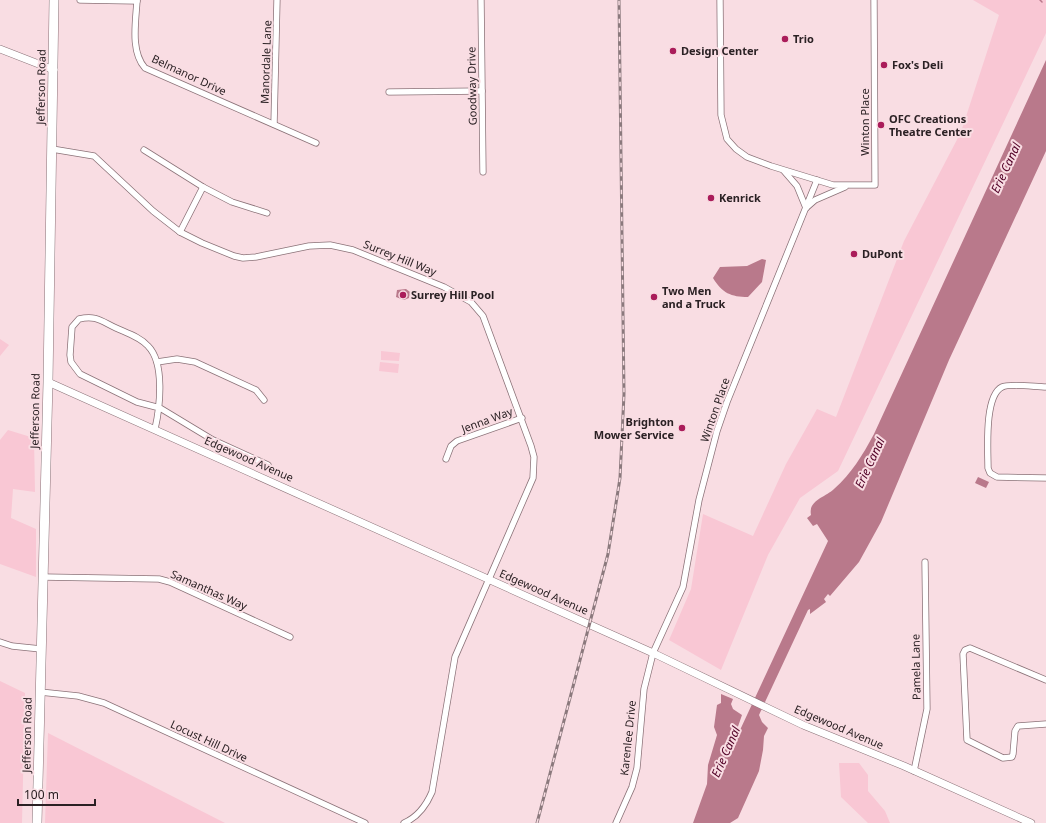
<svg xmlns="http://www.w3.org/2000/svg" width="1046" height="823" font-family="'Noto Sans',sans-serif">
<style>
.green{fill:#f9c7d4}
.water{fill:#b9798b}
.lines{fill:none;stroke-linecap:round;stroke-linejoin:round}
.stream{stroke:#b9798b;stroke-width:1.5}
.minor-casing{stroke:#8b7278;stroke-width:7}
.tertiary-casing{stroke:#8b7278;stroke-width:8}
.primary-casing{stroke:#8b7278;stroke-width:10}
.minor{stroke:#fff;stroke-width:5.5}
.tertiary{stroke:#fff;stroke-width:7}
.primary{stroke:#fff;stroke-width:9}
.rail-casing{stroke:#8b797d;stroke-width:3}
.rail{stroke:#f9dde3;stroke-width:1.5;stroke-dasharray:4.5;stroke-linecap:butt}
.poi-dot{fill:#aa1c5a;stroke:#f9dde3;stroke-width:1.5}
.labels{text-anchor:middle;stroke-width:4;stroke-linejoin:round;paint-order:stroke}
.poi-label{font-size:11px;font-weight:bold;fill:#2b2124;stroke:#f9dde3;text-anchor:start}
.street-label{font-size:11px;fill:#2b2124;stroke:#f9dde3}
.water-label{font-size:12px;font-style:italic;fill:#510026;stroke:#f9dde3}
</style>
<rect width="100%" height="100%" fill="#f9dde3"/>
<g class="green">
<path d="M973,0H1046V33L838,471L800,498L768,555L721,670L669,640L691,589L703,514L753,536L786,464L817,409L836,417L904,241L961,132L999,15Z"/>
<path d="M0,339L9,345L0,356Z"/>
<path d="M381,351L400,353L399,361L381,360Z"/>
<path d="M380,362L399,364L398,373L379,371Z"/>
<path d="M8,430L34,438L35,492L13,489L11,518L36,529V577L0,564V440Z"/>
<path d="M0,681L25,693L22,823H0Z"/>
<path d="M48,733L225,823H45Z"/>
<path d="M839,763H859L868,775V791L885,811L890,823H868L841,797Z"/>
</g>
<g class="water">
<path d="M1046,60V151L949,360L881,522L859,562L830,596L828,594L824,599L826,602L810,614V609L808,610L759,715L762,722L768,728L764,736L763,750L759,771L738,818L730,823H693L707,784L708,765L717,735L714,727L717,705L721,703V694L733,699L731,704L733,709L742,715L727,758L828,541L817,524L813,526L807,518L811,515C808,500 826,497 834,489C852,473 862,456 874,434Z"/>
<path d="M762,259L766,260L762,282L748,297C731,297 722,293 713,278L720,267L747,266Z"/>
<path d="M406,289L410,292L409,298L404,300L396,297L397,290Z"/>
<path d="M978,477L989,482L986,488L975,483Z"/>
</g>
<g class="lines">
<path class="stream" d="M1040,0L1042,2"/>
<defs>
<g id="minor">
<path d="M80,0L137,1"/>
<path d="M137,0C136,21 130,51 145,68L316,143"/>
<path d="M481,0L483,172"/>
<path d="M720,0L721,115L727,139L736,149L747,157L771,166L833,185H875L874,0"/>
<path d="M389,92L482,91"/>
<path d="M274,124L277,0"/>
<path d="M52,149L94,156L153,211L180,232L202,243L234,256L243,258L256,257L309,246L330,245L353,250L444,287L471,302L483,316L531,446L534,457L533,478L455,657L432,792C426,806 418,817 404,823"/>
<path d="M144,150L203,187L232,202L267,213"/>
<path d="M784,171L797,186L806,208"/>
<path d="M807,207L815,200L845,187"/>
<path d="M180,232L203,187"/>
<path d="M157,362L177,359L195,362L256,390L264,400"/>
<path d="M1046,387C1036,387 1010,383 1002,387C984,396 988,450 988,468L990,473L997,477L1046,478"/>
<path d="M155,429C160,407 165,363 148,346C140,337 127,333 116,328C101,321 96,315 79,319L72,327L70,355L71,362L80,374L137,402L160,408L213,440L268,465"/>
<path d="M446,459L451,446L457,441L522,418"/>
<path d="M43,577L159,579L170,582L290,637"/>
<path d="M0,642L12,646L41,649"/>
<path d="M1046,680L970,648L965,650L963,654L967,740L1003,758L1012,757L1013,754L1015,731L1018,726L1046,724"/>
<path d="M40,692L78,696L104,703L365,823"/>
<path d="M914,771L927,709L925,562"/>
<path d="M616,823L632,787L637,768L644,689L653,653L683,587L699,500L717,431L727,402L817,180"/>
</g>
<g id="tertiary">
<path d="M0,49L54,70"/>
<path d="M48,382L653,653L803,725L904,766L1031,823"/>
</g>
<path id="primary" d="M37,823L48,382L54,0"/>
</defs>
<use href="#minor" class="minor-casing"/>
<use href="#tertiary" class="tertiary-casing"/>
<use href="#primary" class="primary-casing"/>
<use href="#minor" class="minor"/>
<use href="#tertiary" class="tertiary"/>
<use href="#primary" class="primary"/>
<defs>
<path id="rail" d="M537,823L608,554L620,478L624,394L619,0"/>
</defs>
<use href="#rail" class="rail-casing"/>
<use href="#rail" class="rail"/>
</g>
<g class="poi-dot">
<circle cx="785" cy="39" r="4"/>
<circle cx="673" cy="51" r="4"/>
<circle cx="884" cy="65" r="4"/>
<circle cx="881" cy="125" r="4"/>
<circle cx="711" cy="198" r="4"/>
<circle cx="854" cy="254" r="4"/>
<circle cx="403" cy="295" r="4"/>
<circle cx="654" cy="297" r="4"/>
<circle cx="682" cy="428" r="4"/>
</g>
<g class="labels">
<g class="poi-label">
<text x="793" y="43">Trio</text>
<text x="681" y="55">Design Center</text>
<text x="892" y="69">Fox's Deli</text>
<text x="889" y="123">OFC Creations<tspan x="889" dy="13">Theatre Center</tspan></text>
<text x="719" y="202">Kenrick</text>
<text x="862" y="258">DuPont</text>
<text x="662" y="295">Two Men<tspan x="662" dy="13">and a Truck</tspan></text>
<text x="411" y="299">Surrey Hill Pool</text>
<text x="674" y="426" text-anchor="end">Brighton<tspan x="674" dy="13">Mower Service</tspan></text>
</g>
<g class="street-label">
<text transform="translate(266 62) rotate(-88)" y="4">Manordale Lane</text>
<text transform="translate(189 75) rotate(25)" y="4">Belmanor Drive</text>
<text transform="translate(472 86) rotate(-91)" y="4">Goodway Drive</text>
<text transform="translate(41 87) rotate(-89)" y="4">Jefferson Road</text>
<text transform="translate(865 122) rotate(-90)" y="4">Winton Place</text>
<text transform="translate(400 258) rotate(22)" y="4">Surrey Hill Way</text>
<text transform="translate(715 410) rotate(-71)" y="4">Winton Place</text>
<text transform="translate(35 411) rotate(-89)" y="4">Jefferson Road</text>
<text transform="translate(487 420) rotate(-20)" y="4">Jenna Way</text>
<text transform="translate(249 459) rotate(24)" y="4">Edgewood Avenue</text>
<text transform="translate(209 590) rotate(24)" y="4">Samanthas Way</text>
<text transform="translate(544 592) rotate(24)" y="4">Edgewood Avenue</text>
<text transform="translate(916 667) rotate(-91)" y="4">Pamela Lane</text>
<text transform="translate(839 727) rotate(23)" y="4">Edgewood Avenue</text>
<text transform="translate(27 735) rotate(-89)" y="4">Jefferson Road</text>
<text transform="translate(628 738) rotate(-84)" y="4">Karenlee Drive</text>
<text transform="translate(209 741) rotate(25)" y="4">Locust Hill Drive</text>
</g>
<g class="water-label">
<text transform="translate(1006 168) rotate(-65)" y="4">Erie Canal</text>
<text transform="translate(870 463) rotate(-65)" y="4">Erie Canal</text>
<text transform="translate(726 752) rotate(-66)" y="4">Erie Canal</text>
</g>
</g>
<path d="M18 799v6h77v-6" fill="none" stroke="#2b2124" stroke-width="2"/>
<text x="24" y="799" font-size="12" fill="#2b2124" stroke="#f9dde3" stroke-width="3" paint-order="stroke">100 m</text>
</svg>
